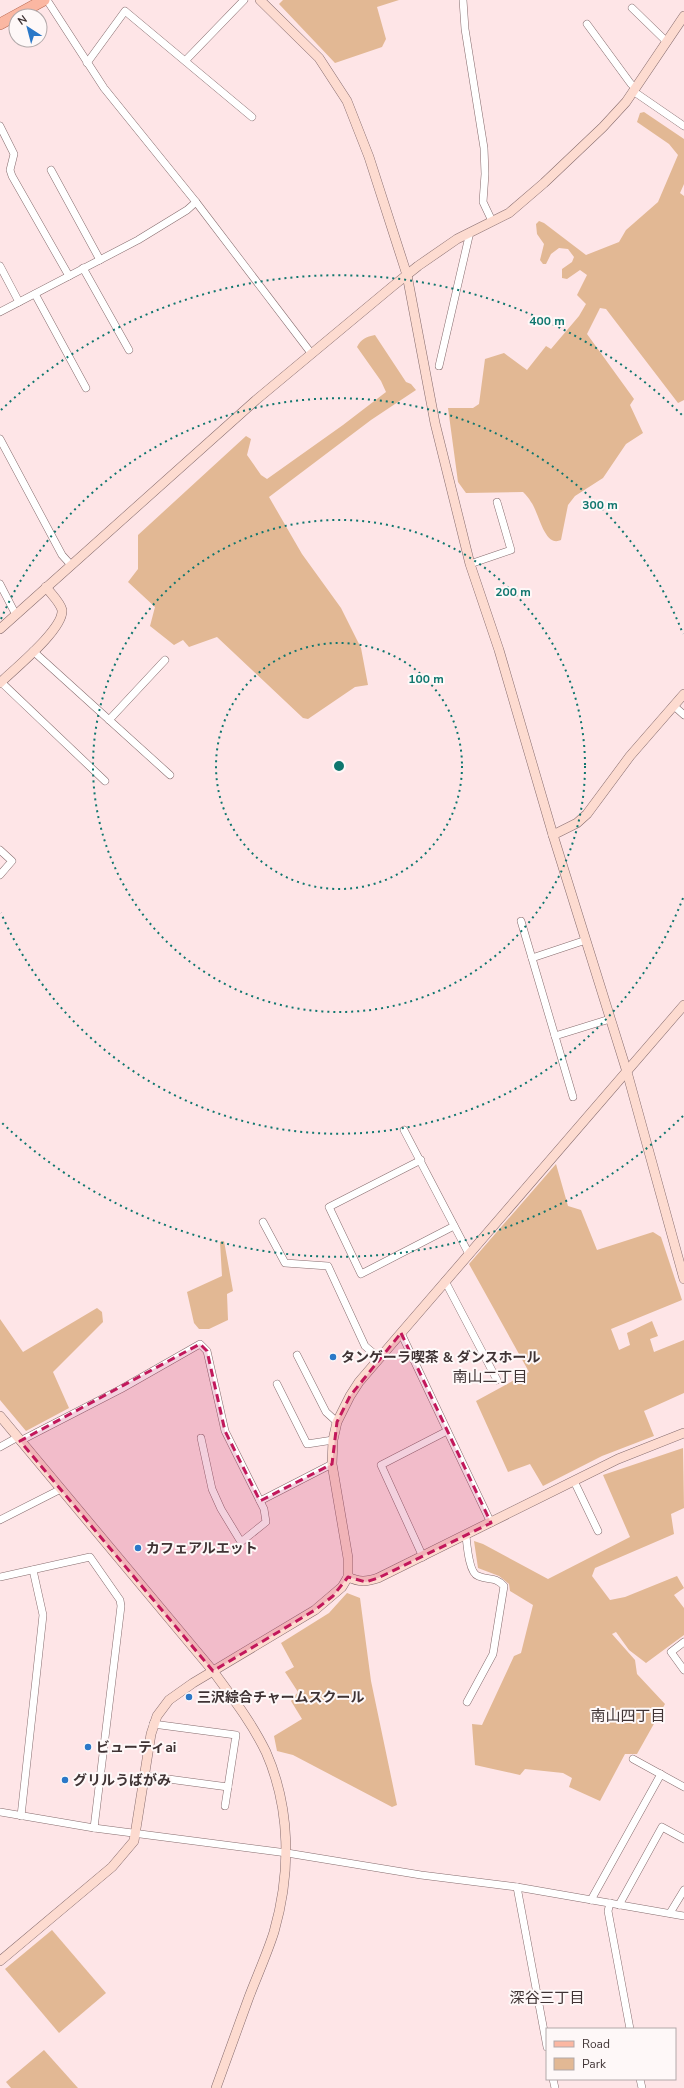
<svg xmlns="http://www.w3.org/2000/svg" width="684" height="2088" font-family="'Nunito Sans','Noto Sans JP',sans-serif">
<style>
.green{fill:#e2b894}
.lines{fill:none;stroke-linecap:round;stroke-linejoin:round}
.street-casing{stroke:#866c6e;stroke-width:8}
.secondary-casing{stroke:#866c6e;stroke-width:10}
.primary-casing{stroke:#b76a53;stroke-width:12}
.street{stroke:#fff;stroke-width:7}
.secondary{stroke:#fddbd0;stroke-width:9}
.primary{stroke:#fbb7a2;stroke-width:11}
.marked{fill:#c2185b;fill-opacity:0.2;stroke:#c2185b;stroke-width:3;stroke-dasharray:8 5;stroke-linejoin:round}
.ring{fill:none;stroke:#0f766e;stroke-width:2;stroke-dasharray:2 4}
.poi-dot{fill:#2b78c8;stroke:#fef8f8;stroke-width:1.5}
.labels{text-anchor:middle;stroke-width:4;stroke-linejoin:round;paint-order:stroke}
.poi-label{font-size:14px;font-weight:bold;fill:#3f3334;stroke:#fef8f8;text-anchor:start}
.neighbourhood-label{font-size:15px;fill:#3f3334;stroke:#fef8f8}
.centre{fill:#0f766e;stroke:#fef8f8;stroke-width:2}
.ring-label{font-size:12px;text-anchor:middle;font-weight:bold;fill:#0f766e;stroke:#fef8f8;stroke-width:4;stroke-linejoin:round;paint-order:stroke}
</style>
<rect width="100%" height="100%" fill="#fee5e7"/>
<g class="green">
<path d="M283,0H399L377,7L386,39L382,47L335,63L279,4Z"/>
<path d="M644,112L684,139V184L680,193L684,196V400L678,403L606,309L600,308L587,334L634,399L630,405L643,433L626,444L603,478L575,496L568,505L561,540C544,548 539,512 531,502C529,498 526,495 523,492L466,493L458,482L448,408H473L479,404L485,359L504,353L527,370L546,346L551,349L579,316L586,304L577,295L587,275L580,270L567,279L562,278V269L572,262L574,257L568,249L559,248L551,254L546,264H543L540,260L544,244L537,234L536,224L539,221L544,223L586,255L619,242L626,230L658,202L678,155L669,144L637,122L640,113Z"/>
<path d="M375,335L406,382L411,384L416,390L371,420L269,497L302,554L341,608L361,648L368,685L355,687L308,719L303,718L217,637L189,647L183,640L174,645L150,626L155,607L128,582L138,569V535L246,436L251,439L247,455L261,475L267,479L343,425L386,392L381,381L357,347C361,339 366,337 375,335Z"/>
<path d="M556,1164L568,1206L581,1210L597,1250L653,1232L661,1237L682,1300L611,1329L619,1350L630,1345L627,1333L652,1321L658,1336L650,1339L654,1352L684,1340V1393L644,1411L654,1436L602,1456L543,1486L530,1464L508,1472L476,1401L529,1372L469,1264Z"/>
<path d="M224,1241L233,1291L227,1294L228,1320L209,1329H199L194,1323L187,1292L222,1276L220,1242Z"/>
<path d="M97,1308L102,1312L103,1322L53,1372L69,1408L26,1431L0,1400V1319L23,1352Z"/>
<path d="M683,1448L684,1508L671,1514L674,1534L595,1568L592,1576L610,1600L625,1597L677,1576L684,1588L674,1595L684,1608V1635L646,1663L629,1650L616,1632L612,1634L635,1660L637,1674L665,1704L637,1754H625L600,1801L569,1787L572,1778L563,1773L525,1769L520,1775L475,1765L472,1724L482,1725L514,1656L521,1653L533,1605L510,1591L509,1584L499,1576L478,1568L474,1541L483,1544L548,1579L630,1537L603,1475Z"/>
<path d="M347,1593L360,1598L371,1681L397,1805L392,1807L293,1755L277,1751L274,1736L302,1719L291,1701L298,1692L285,1672L294,1667L281,1643L329,1613Z"/>
<path d="M52,1930L106,1993L59,2033L5,1969Z"/>
<path d="M44,2050L78,2088H11L6,2082Z"/>
</g>
<g class="lines">
<defs>
<g id="street">
<path d="M47,0L104,88L196,202L311,353"/>
<path d="M463,0L465,29L484,148L485,174L483,202L492,221"/>
<path d="M632,8L667,42"/>
<path d="M587,24L631,84L636,88"/>
<path d="M186,60L244,0"/>
<path d="M87,63L125,11L252,117"/>
<path d="M633,91L684,126"/>
<path d="M0,126L14,154L10,170L12,176L69,276"/>
<path d="M51,170L100,260"/>
<path d="M0,266L19,302"/>
<path d="M83,268L129,350"/>
<path d="M35,294L86,388"/>
<path d="M0,312L138,240L187,210L196,202"/>
<path d="M439,366L470,232"/>
<path d="M0,439L62,555L71,565"/>
<path d="M470,564L511,550L497,502"/>
<path d="M0,584L16,615"/>
<path d="M33,651L170,775"/>
<path d="M1,682L105,781"/>
<path d="M674,706L684,715"/>
<path d="M109,720L165,660"/>
<path d="M0,850L12,861L0,875"/>
<path d="M521,921L573,1097"/>
<path d="M532,958L586,940"/>
<path d="M555,1036L610,1019"/>
<path d="M404,1130L469,1254"/>
<path d="M421,1160L329,1207L361,1274L454,1226"/>
<path d="M263,1222L285,1263L328,1266L365,1346L379,1358"/>
<path d="M445,1281L497,1380"/>
<path d="M401,1333L491,1523"/>
<path d="M297,1355L326,1412L337,1422"/>
<path d="M277,1384L307,1444L333,1440"/>
<path d="M20,1441L121,1389L200,1344L207,1351L225,1431L264,1509L266,1522L241,1542L221,1509L212,1489L201,1438"/>
<path d="M0,1447L18,1437"/>
<path d="M574,1481L598,1531"/>
<path d="M260,1501L332,1464"/>
<path d="M0,1520L61,1489"/>
<path d="M466,1536C467,1545 469,1573 478,1576C490,1581 494,1576 504,1586L493,1654L467,1702"/>
<path d="M423,1557L381,1465L447,1431"/>
<path d="M0,1577L90,1557L120,1600L121,1606L94,1828"/>
<path d="M684,1642L671,1652L684,1670"/>
<path d="M153,1724L236,1735L225,1806"/>
<path d="M633,1759L684,1787"/>
<path d="M146,1776L228,1787"/>
<path d="M0,1812L94,1828L287,1853L421,1875L517,1887L684,1916"/>
<path d="M21,1816L43,1615L33,1570"/>
<path d="M517,1887L547,2047"/>
<path d="M591,1900L661,1774"/>
<path d="M610,1903L608,1911L630,2029"/>
<path d="M619,1905L662,1827L684,1839"/>
<path d="M670,1913L684,1890"/>
<path d="M553,2079L555,2088"/>
<path d="M640,2079L642,2088"/>
</g>
<g id="secondary">
<path d="M260,0L319,58L347,101L369,157L407,275L435,423L470,564L499,650L553,835L627,1072L684,1279"/>
<path d="M0,629L256,400L393,286L418,266L457,239L509,213L544,183L603,127L626,102L684,16"/>
<path d="M0,683C13,670 64,629 62,610C60,602 51,594 46,587"/>
<path d="M553,835L577,823L587,814L630,756L684,694"/>
<path d="M0,1416L213,1671C232,1697 252,1723 266,1752C291,1809 291,1873 274,1932C267,1954 257,1976 249,1997C238,2027 227,2058 216,2088"/>
<path d="M348,1577C359,1582 366,1582 378,1578L618,1459L684,1433"/>
<path d="M0,1961L112,1867L134,1841L151,1734L157,1716L169,1700L193,1683L315,1610L342,1587L348,1577V1558L332,1464L333,1440L337,1422L350,1396L359,1382L401,1333L684,1005"/>
</g>
<path id="primary" d="M0,24L44,0"/>
</defs>
<use href="#street" class="street-casing"/>
<use href="#secondary" class="secondary-casing"/>
<use href="#primary" class="primary-casing"/>
<use href="#street" class="street"/>
<use href="#secondary" class="secondary"/>
<use href="#primary" class="primary"/>
</g>
<path class="marked" d="M401,1333L491,1523L378,1578L366,1582L348,1577L333,1596L315,1610L213,1671L20,1441L200,1344L207,1351L225,1431L260,1501L332,1464L337,1422L350,1396Z"/>
<g class="ring">
<circle cx="339" cy="766" r="123"/>
<circle cx="339" cy="766" r="246"/>
<path d="M683 898A369 369 0 0 1 1 913M1 619A369 369 0 0 1 683 634"/>
<path d="M683 1116A491 491 0 0 1 1 1122M1 410A491 491 0 0 1 683 416"/>
</g>
<g class="poi-dot">
<circle cx="333" cy="1357" r="4"/>
<circle cx="138" cy="1548" r="4"/>
<circle cx="189" cy="1697" r="4"/>
<circle cx="88" cy="1747" r="4"/>
<circle cx="65" cy="1780" r="4"/>
</g>
<g class="labels">
<g class="poi-label">
<text x="341" y="1362">タンゲーラ喫茶 &amp; ダンスホール</text>
<text x="146" y="1553">カフェアルエット</text>
<text x="197" y="1702">三沢綜合チャームスクール</text>
<text x="96" y="1752">ビューティai</text>
<text x="73" y="1785">グリルうばがみ</text>
</g>
<g class="neighbourhood-label">
<text x="490" y="1382">南山二丁目</text>
<text x="628" y="1721">南山四丁目</text>
<text x="547" y="2003">深谷三丁目</text>
</g>
</g>
<circle cx="339" cy="766" r="6" class="centre"/>
<g class="ring-label">
<text x="547" y="325">400 m</text>
<text x="600" y="509">300 m</text>
<text x="513" y="596">200 m</text>
<text x="426" y="683">100 m</text>
</g>
<rect x="546" y="2028" width="130" height="52" fill="#fef8f8" stroke="#b2a9aa"/>
<rect x="554" y="2041" width="20" height="6" fill="#fbb7a2" stroke="#b2a9aa"/>
<text x="582" y="2048" font-size="12" fill="#3f3334">Road</text>
<rect x="554" y="2058" width="20" height="12" fill="#e2b894" stroke="#b2a9aa"/>
<text x="582" y="2068" font-size="12" fill="#3f3334">Park</text>
<g transform="translate(28 28) rotate(324)"><circle r="19" fill="#fef8f8" stroke="#b2a9aa"/>
<path d="M0-3L7 15L0 10L-7 15Z" fill="#2b78c8"/>
<text y="-6" font-size="11" font-weight="bold" text-anchor="middle" fill="#3f3334">N</text>
</g>
</svg>
